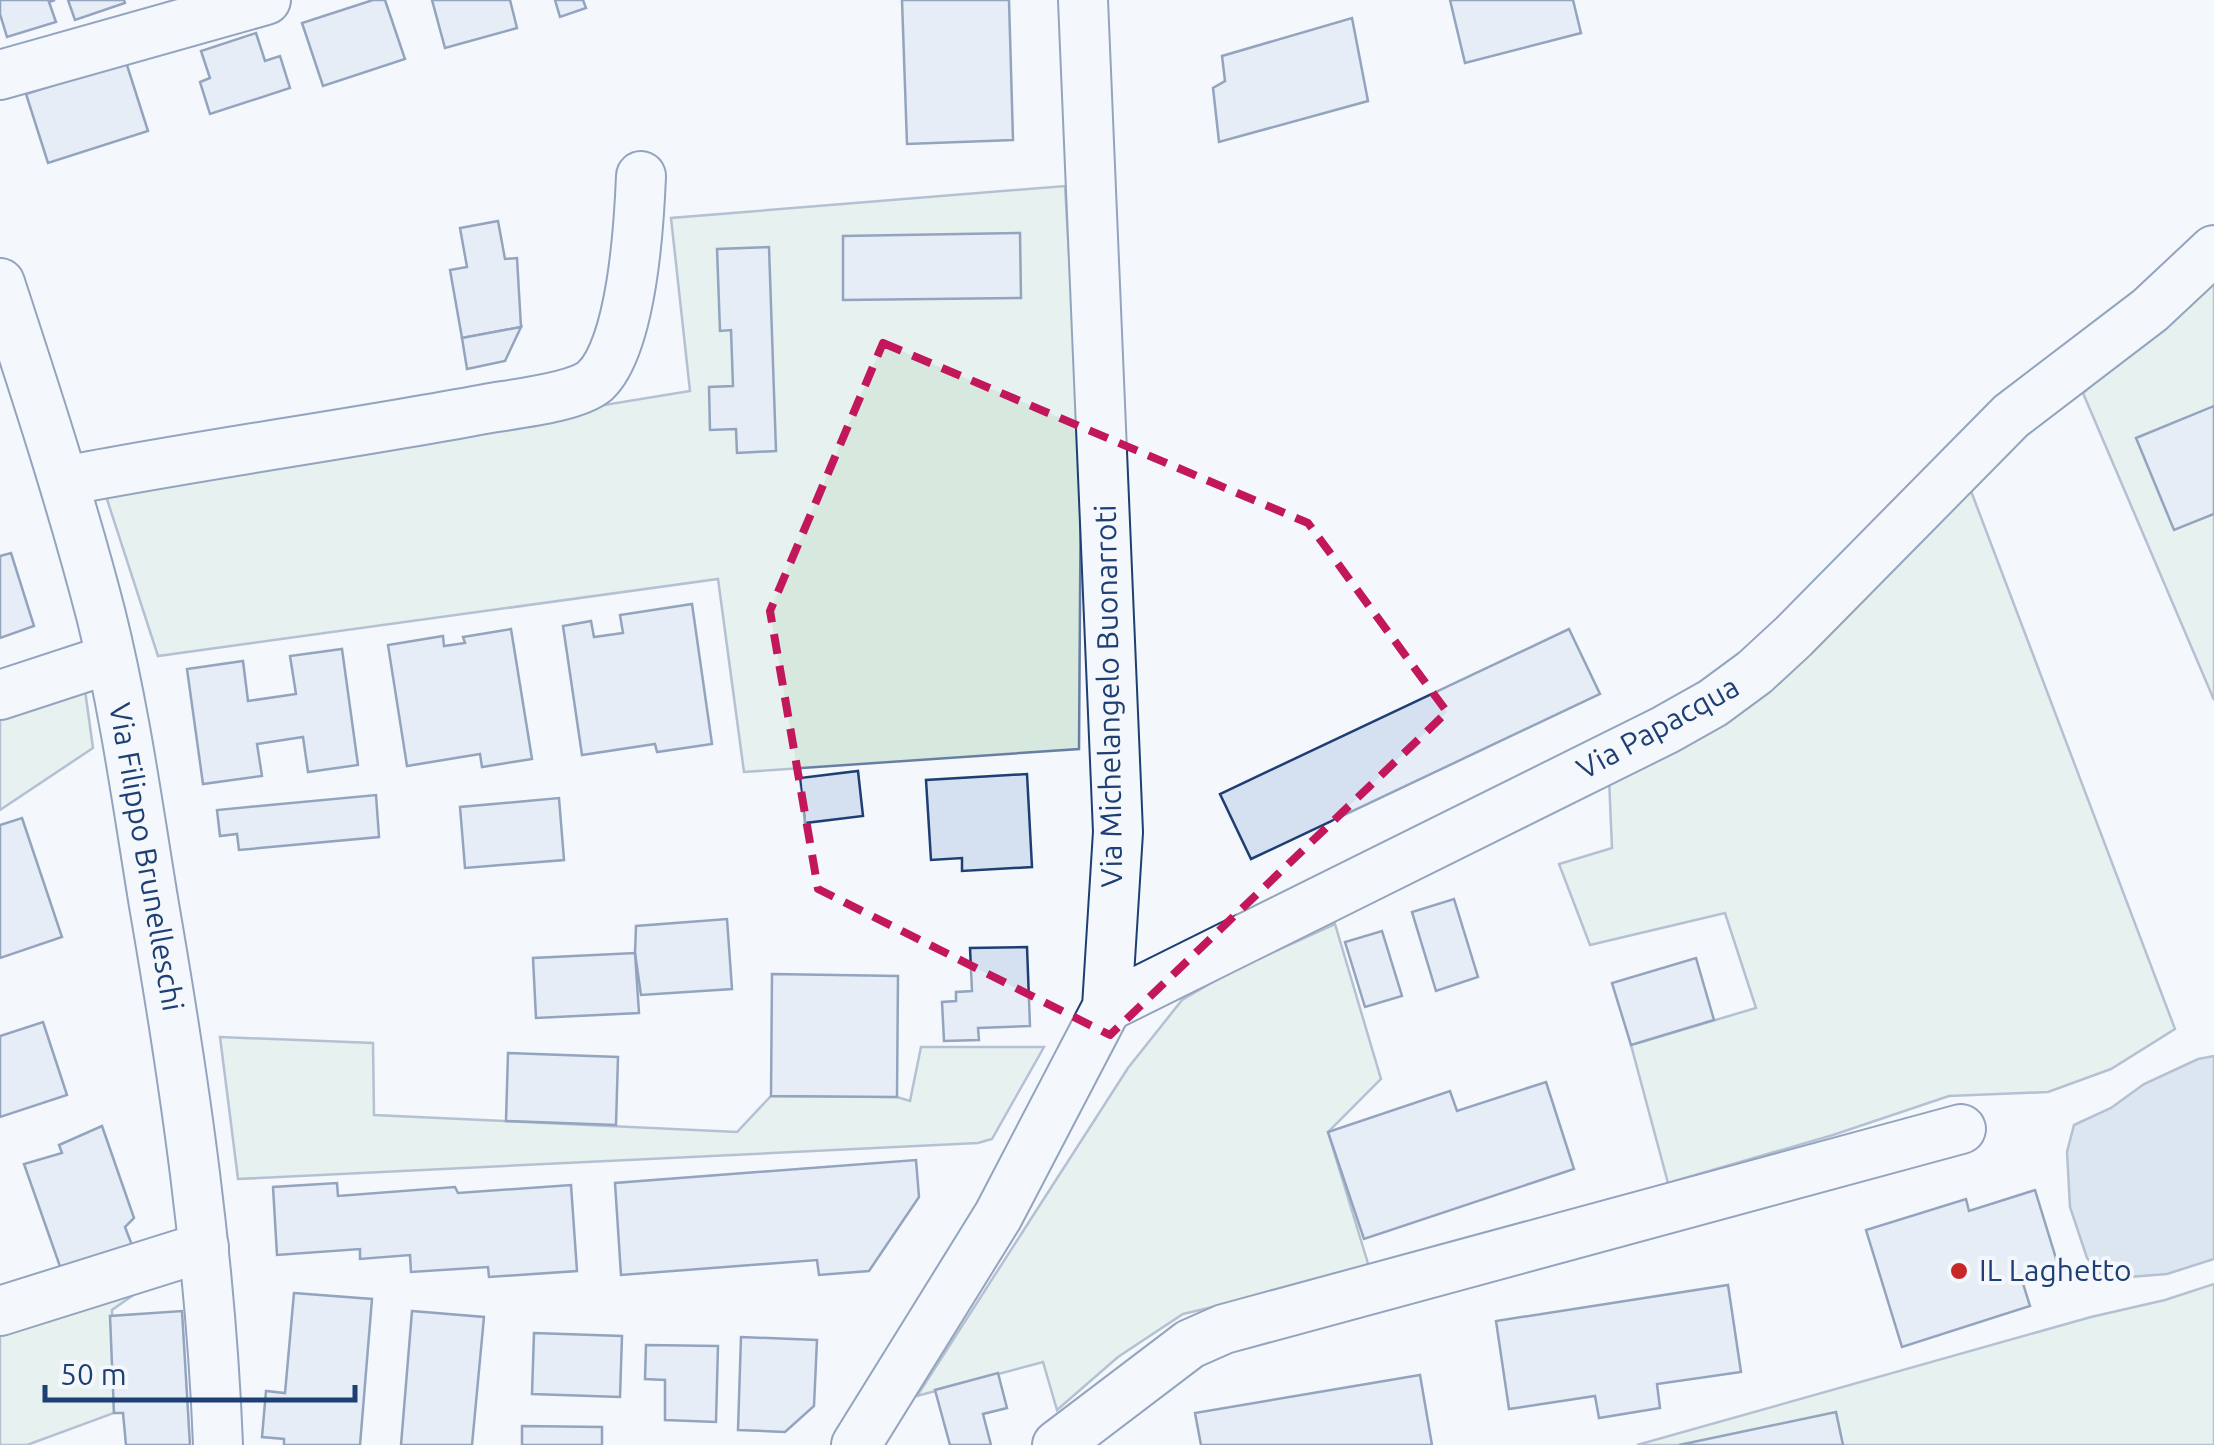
<svg xmlns="http://www.w3.org/2000/svg" width="2214" height="1445" font-family="Ubuntu,sans-serif">
<style>
.green{fill:#d7e8df;stroke:#687fa3;stroke-width:2.5}
.water{fill:#bed0e5;stroke:#687fa3;stroke-width:2.5}
.building{fill:#d5e0f0;stroke:#1d3f73;stroke-width:2.5}
.lines{fill:none;stroke-linecap:round;stroke-linejoin:round}
.minor-casing{stroke:#1d3f73;stroke-width:52}
.minor{stroke:#f4f7fb;stroke-width:48}
.marked{fill:none;stroke:#c2185b;stroke-width:8;stroke-dasharray:20 12;stroke-linejoin:round}
.poi-dot{fill:#c62828;stroke:#f4f7fb;stroke-width:4}
.labels{text-anchor:middle;stroke-width:8;stroke-linejoin:round;paint-order:stroke}
.street-label{font-size:30px;fill:#1d3f73;stroke:#f4f7fb}
.poi-label{font-size:30px;fill:#1d3f73;stroke:#f4f7fb;text-anchor:start}
</style>
<rect width="100%" height="100%" fill="#f4f7fb"/>
<g class="green">
<path d="M1065,186L1081,459L1079,749L744,772L718,579L158,656L103,487L690,391L671,218Z"/>
<path d="M2214,268V700L2083,393L2158,326Z"/>
<path d="M1971,491L2175,1029L2111,1069L2048,1092L1949,1096L1833,1135L1668,1183L1631,1045L1756,1008L1725,913L1590,945L1559,864L1612,848L1609,778Z"/>
<path d="M84,683L93,748L0,810V710Z"/>
<path d="M1335,924L1381,1079L1328,1132L1370,1270L1183,1314L1118,1357L1057,1410L1043,1362L917,1396L1128,1068L1182,1000L1230,972Z"/>
<path d="M220,1037L373,1043L374,1115L737,1132L771,1096L897,1097L910,1101L921,1047H1044L992,1139L978,1143L238,1179Z"/>
<path d="M152,1282L112,1310L114,1413L27,1445H0V1329Z"/>
<path d="M2214,1284V1445H1637L2091,1317L2165,1300Z"/>
</g>
<path class="water" d="M2214,1056V1259L2167,1274L2104,1279L2087,1258L2070,1207L2067,1152L2074,1125L2111,1108L2144,1084L2198,1059Z"/>
<g class="building">
<path d="M0,0H55L49,2L56,22L7,37L0,14Z"/>
<path d="M68,0H124L125,3L75,20Z"/>
<path d="M373,0H385L405,59L323,86L302,23Z"/>
<path d="M432,0H510L517,28L445,48Z"/>
<path d="M555,0H583L586,8L560,17Z"/>
<path d="M902,0H1009L1013,140L907,144Z"/>
<path d="M1450,0H1573L1581,33L1465,63Z"/>
<path d="M1352,18L1368,101L1219,142L1213,88L1225,81L1222,56Z"/>
<path d="M256,33L265,61L280,56L290,88L210,114L200,82L210,78L201,51Z"/>
<path d="M126,62L148,131L48,163L26,94Z"/>
<path d="M498,221L505,259L517,258L521,327L462,338L450,270L467,267L460,228Z"/>
<path d="M1020,233L1021,298L843,300V236Z"/>
<path d="M769,247L776,451L737,453L736,429L710,430L709,387L733,386L731,330L720,331L717,249Z"/>
<path d="M521,327L505,361L467,369L462,338Z"/>
<path d="M2214,406V514L2174,530L2136,438Z"/>
<path d="M11,553L34,626L0,638V556Z"/>
<path d="M692,604L712,744L657,752L655,744L582,755L563,626L591,621L594,637L623,633L620,615Z"/>
<path d="M511,629L532,759L482,767L480,754L407,766L388,645L443,636L444,646L465,643L463,637Z"/>
<path d="M1569,629L1600,694L1251,859L1220,794Z"/>
<path d="M342,649L358,765L308,772L303,737L257,744L262,776L203,784L187,669L243,661L248,701L296,694L290,656Z"/>
<path d="M858,771L863,816L805,823L800,778Z"/>
<path d="M1027,774L1032,867L962,871V858L931,860L926,780Z"/>
<path d="M376,795L379,837L239,850L237,834L220,836L217,810Z"/>
<path d="M559,798L564,860L465,868L460,807Z"/>
<path d="M22,818L62,937L0,958V825Z"/>
<path d="M1454,899L1478,977L1436,991L1412,912Z"/>
<path d="M727,919L732,989L641,995L635,953L636,926Z"/>
<path d="M1382,931L1402,996L1365,1007L1345,942Z"/>
<path d="M1027,947L1030,1026L978,1028L979,1040L944,1041L942,1002L956,1001V992L972,991L970,948Z"/>
<path d="M635,953L639,1013L536,1018L533,958Z"/>
<path d="M1696,958L1714,1020L1631,1045L1612,983Z"/>
<path d="M772,974L898,976L897,1097L771,1096Z"/>
<path d="M43,1022L67,1095L0,1117V1036Z"/>
<path d="M508,1053L618,1057L616,1125L506,1121Z"/>
<path d="M1546,1082L1574,1169L1364,1239L1328,1132L1450,1091L1457,1111Z"/>
<path d="M102,1126L134,1218L125,1227L135,1253L63,1275L24,1164L62,1153L59,1145Z"/>
<path d="M916,1160L919,1197L869,1271L819,1275L817,1260L621,1275L615,1183Z"/>
<path d="M337,1183L338,1196L455,1187L458,1193L571,1185L577,1271L489,1277L488,1267L411,1272L410,1255L360,1259V1249L277,1255L273,1187Z"/>
<path d="M2035,1190L2058,1265L2021,1277L2030,1306L1902,1347L1866,1230L1966,1199L1969,1211Z"/>
<path d="M1728,1285L1741,1372L1657,1384L1660,1408L1599,1418L1595,1396L1509,1409L1496,1321Z"/>
<path d="M294,1293L372,1299L360,1445H284V1439L262,1437L266,1391L285,1393Z"/>
<path d="M182,1311L190,1445H126L123,1413H114L110,1316Z"/>
<path d="M412,1311L484,1317L472,1445H401Z"/>
<path d="M534,1333L622,1336L620,1397L532,1394Z"/>
<path d="M741,1337L817,1340L814,1406L785,1432L738,1430Z"/>
<path d="M646,1345L718,1346L716,1422L665,1420V1380L645,1379Z"/>
<path d="M998,1373L1007,1408L983,1414L991,1445H950L935,1390Z"/>
<path d="M1420,1375L1432,1445H1201L1195,1413Z"/>
<path d="M1836,1412L1843,1445H1679Z"/>
<path d="M522,1426L602,1427V1445H522Z"/>
</g>
<g class="lines">
<defs>
<g id="minor">
<path d="M0,75L266,0"/>
<path d="M0,283C36,393 72,503 101,615C125,711 138,808 154,905C185,1084 211,1263 218,1445"/>
<path d="M64,481C204,454 345,435 485,409C512,404 575,398 595,381C632,347 639,226 641,176"/>
<path d="M0,695L110,659"/>
<path d="M1107,1007L1665,730L1713,703L1755,672L1794,636L2011,416L2150,310L2214,250"/>
<path d="M0,1311L204,1247"/>
<path d="M856,1445L998,1216L1107,1007L1118,832L1083,0"/>
<path d="M1057,1445L1190,1344L1224,1329L1961,1129"/>
</g>
</defs>
<use href="#minor" class="minor-casing"/>
<use href="#minor" class="minor"/>
</g>
<path d="M0 0H2214V1445H0ZM883,343L1308,523L1447,712L1110,1035L818,889L770,611Z" fill="#f4f7fb" fill-opacity=".55" fill-rule="evenodd"/>
<path class="marked" d="M883,343L1308,523L1447,712L1110,1035L818,889L770,611Z"/>
<circle class="poi-dot" cx="1959" cy="1271" r="10"/>
<g class="labels">
<g class="street-label">
<text transform="translate(1109 696) rotate(-91)" y="10">Via Michelangelo Buonarroti</text>
<text transform="translate(1658 728) rotate(-29)" y="10">Via Papacqua</text>
<text transform="translate(146 857) rotate(80)" y="10">Via Filippo Brunelleschi</text>
</g>
<g class="poi-label">
<text x="1979" y="1281">IL Laghetto</text>
</g>
</g>
<path d="M45 1385v15h310v-15" fill="none" stroke="#1d3f73" stroke-width="5"/>
<text x="60" y="1385" font-size="30" fill="#1d3f73" stroke="#f4f7fb" stroke-width="8" paint-order="stroke">50 m</text>
</svg>
